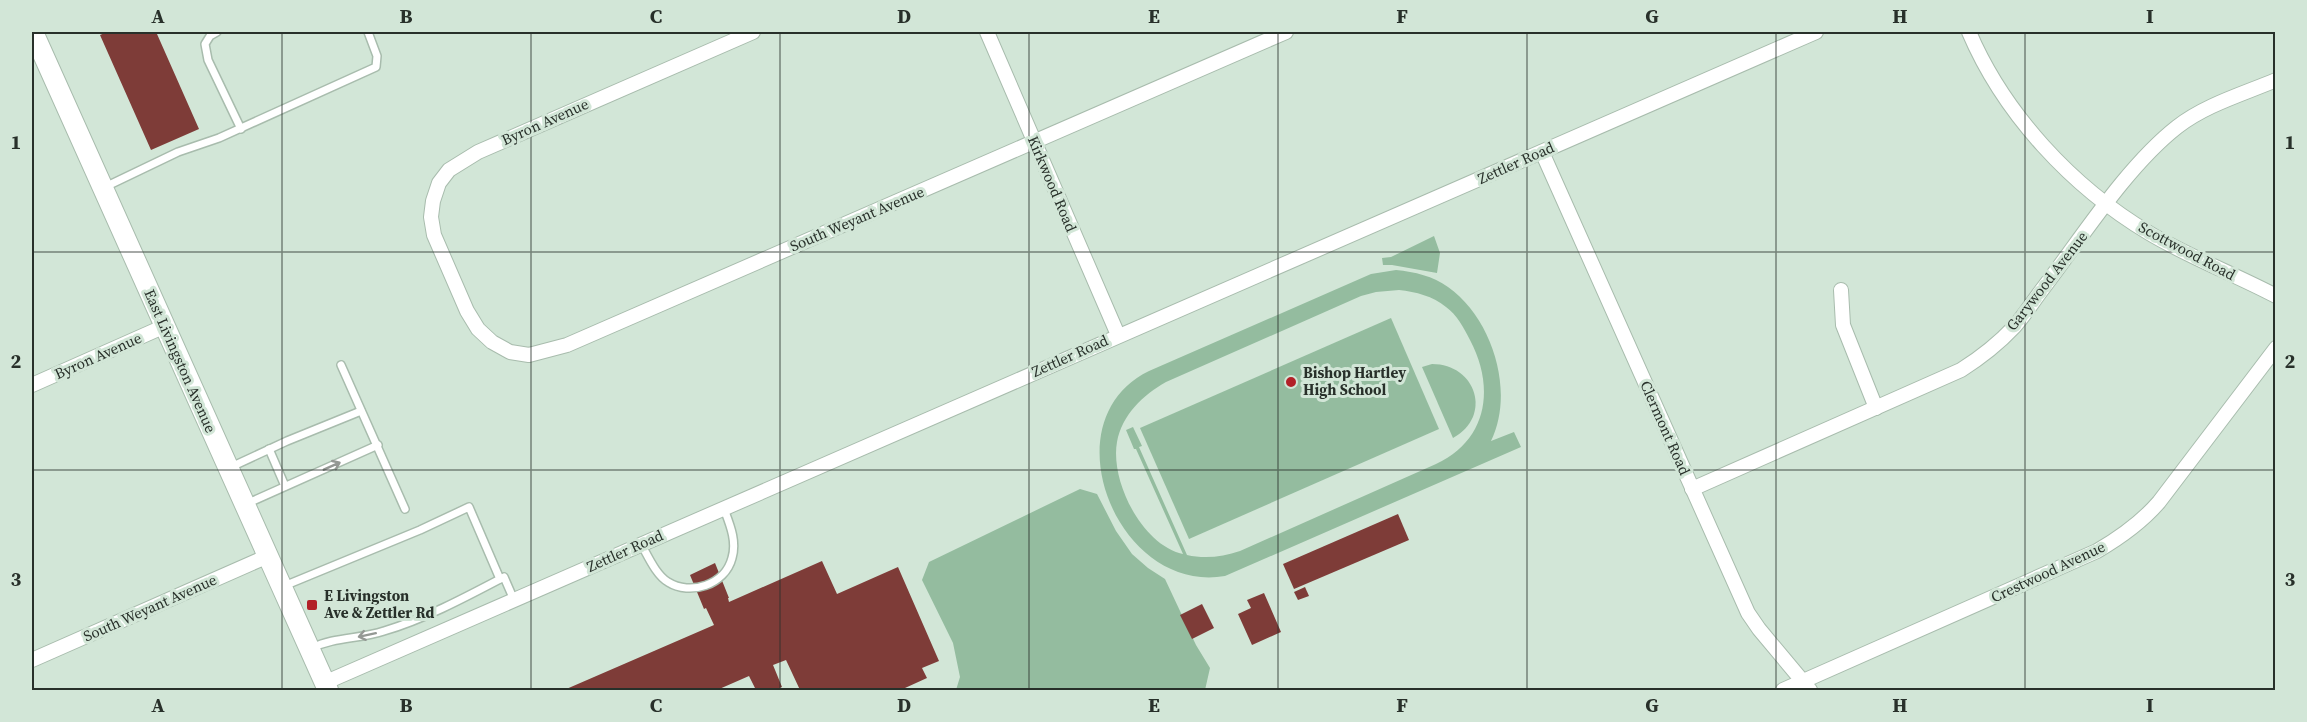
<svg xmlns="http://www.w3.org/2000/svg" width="2307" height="722" font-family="'Source Serif 4',serif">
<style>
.green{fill:#94bc9f;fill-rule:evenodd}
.building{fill:#7e3c38}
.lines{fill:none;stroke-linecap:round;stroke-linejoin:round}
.lane-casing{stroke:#a8bcad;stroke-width:10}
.street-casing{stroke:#a8bcad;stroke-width:16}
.secondary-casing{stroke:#a8bcad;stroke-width:22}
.lane{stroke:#fff;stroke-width:7}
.street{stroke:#fff;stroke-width:14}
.secondary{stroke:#fff;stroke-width:20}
.oneway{stroke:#949894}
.grid{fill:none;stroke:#28302a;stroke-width:1.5;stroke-opacity:0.55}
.poi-dot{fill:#b22128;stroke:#d2e6d7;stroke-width:2}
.labels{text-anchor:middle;stroke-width:6;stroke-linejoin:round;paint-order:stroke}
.street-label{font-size:15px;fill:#28302a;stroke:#d2e6d7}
.poi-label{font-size:15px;font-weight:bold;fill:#28302a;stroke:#d2e6d7;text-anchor:start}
.neatline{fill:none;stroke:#28302a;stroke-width:2}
.grid-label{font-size:20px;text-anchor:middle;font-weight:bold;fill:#28302a}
</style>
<rect width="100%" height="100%" fill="#d2e6d7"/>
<g class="green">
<path d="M1434,236L1440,253L1437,273L1392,265H1383L1382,258L1391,257Z"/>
<path d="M1396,270C1415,272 1433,276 1448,287C1493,319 1515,392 1491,441L1514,432L1521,447L1225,576C1118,595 1047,421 1149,371L1355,281L1371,274ZM1399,290C1416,292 1433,296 1446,307C1457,315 1464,328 1470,340C1495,387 1488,440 1436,464L1240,551C1223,557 1204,559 1187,555L1139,447L1142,446L1133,427L1126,430L1134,449H1136L1183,554C1142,545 1110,481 1117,442C1122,415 1143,395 1166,382L1361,296L1376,292Z"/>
<path d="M1391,318L1439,429L1189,539L1140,428Z"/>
<path d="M1432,364C1476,364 1493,416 1453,438L1422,367Z"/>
<path d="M1080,489L1097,494L1116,531L1132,554L1148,568L1165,579L1196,645L1210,668L1205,690H956L960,677L953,643L922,580L929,562Z"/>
</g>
<g class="building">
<path d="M107,32H162L157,34L199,129L151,150L100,35Z"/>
<path d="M1398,514L1409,540L1294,589L1283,564Z"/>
<path d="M822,561L837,594L898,567L939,661L922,668L927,678L905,688L907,690H800L786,660L773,665L782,687L775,690H756L749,676L717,690H696L692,688L687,690H564L714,625L706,608L704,609L690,575L715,563L729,598H728L729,602Z"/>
<path d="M1305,587L1309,596L1298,600L1294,592Z"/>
<path d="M1264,593L1281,632L1252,645L1238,614L1251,608L1247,600Z"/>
<path d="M1202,604L1214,628L1192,639L1180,615Z"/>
</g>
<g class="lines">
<defs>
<g id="lane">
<path d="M217,32L210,36L205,44L208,60L241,129"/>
<path d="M105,187L178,152L219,138L376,67L377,56L368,32"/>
<path d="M341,365L405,509"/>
<path d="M269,449L285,486"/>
<path d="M231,467L287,441L361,411"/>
<path d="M246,504L378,445"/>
<path d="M641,544C648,556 656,575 668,582C690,596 725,585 732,558C737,541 730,525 724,509"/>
<path d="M284,586L420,530L469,507L500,579"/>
<path d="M312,648C334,637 360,639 384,631C425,619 466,597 504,577L514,600"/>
</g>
<g id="street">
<path d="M753,32L478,152L449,170L439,183L433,201L431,217L434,235L467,311L478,329L492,342L510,352L529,355L567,345L1286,32"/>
<path d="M987,32L1118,335"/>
<path d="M1969,32C2004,114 2072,187 2149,233C2189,257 2234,274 2276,296"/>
<path d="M1542,152L1748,613L1759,629L1810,690"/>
<path d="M1841,290L1843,325L1876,408"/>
<path d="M32,385L165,326"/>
<path d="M1692,489L1961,370C1980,358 1998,344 2014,327C2024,316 2032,303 2041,291C2081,239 2126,167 2177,127C2205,105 2243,94 2276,80"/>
<path d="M32,660L268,556"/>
<path d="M324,683L1816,32"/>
<path d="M1783,690L2097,551C2121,537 2141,523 2159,502L2276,348"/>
</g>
<path id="secondary" d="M33,32L328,690"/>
</defs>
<use href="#lane" class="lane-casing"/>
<use href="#street" class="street-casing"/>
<use href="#secondary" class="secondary-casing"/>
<use href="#lane" class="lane"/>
<use href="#street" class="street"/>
<use href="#secondary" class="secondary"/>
</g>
<defs><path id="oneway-shaft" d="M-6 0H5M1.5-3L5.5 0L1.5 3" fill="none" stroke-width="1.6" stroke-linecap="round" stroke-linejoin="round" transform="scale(1.5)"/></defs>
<g class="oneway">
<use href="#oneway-shaft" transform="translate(332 466) rotate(-24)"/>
<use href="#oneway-shaft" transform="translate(367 635) rotate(168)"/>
</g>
<path class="grid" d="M282,32V690M531,32V690M780,32V690M1029,32V690M1278,32V690M1527,32V690M1776,32V690M2025,32V690M32,252H2276M32,470H2276"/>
<g class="poi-dot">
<circle cx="1291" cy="382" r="6"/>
<rect x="306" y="599" width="12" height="12" rx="3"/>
</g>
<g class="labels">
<g class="street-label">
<text transform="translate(545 122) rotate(-24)" y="5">Byron Avenue</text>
<text transform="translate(1516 163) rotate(-24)" y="5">Zettler Road</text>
<text transform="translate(1052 184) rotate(67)" y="5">Kirkwood Road</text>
<text transform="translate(857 219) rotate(-23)" y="5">South Weyant Avenue</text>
<text transform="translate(2187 251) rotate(28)" y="5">Scottwood Road</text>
<text transform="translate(2047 281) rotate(-52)" y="5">Garywood Avenue</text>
<text transform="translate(98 356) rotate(-24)" y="5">Byron Avenue</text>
<text transform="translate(1070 356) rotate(-24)" y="5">Zettler Road</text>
<text transform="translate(180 361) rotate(66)" y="5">East Livingston Avenue</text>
<text transform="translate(1665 428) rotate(66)" y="5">Clermont Road</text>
<text transform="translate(625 551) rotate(-24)" y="5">Zettler Road</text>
<text transform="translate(2048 572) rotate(-25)" y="5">Crestwood Avenue</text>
<text transform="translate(150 608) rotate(-24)" y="5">South Weyant Avenue</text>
</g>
<g class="poi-label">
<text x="1303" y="378">Bishop Hartley<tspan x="1303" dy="17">High School</tspan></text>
<text x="324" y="601">E Livingston<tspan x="324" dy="17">Ave &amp; Zettler Rd</tspan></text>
</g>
</g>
<rect width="2307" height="722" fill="none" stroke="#d2e6d7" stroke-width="66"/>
<rect x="33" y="33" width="2241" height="656" class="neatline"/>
<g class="grid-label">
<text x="158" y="23">A</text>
<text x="406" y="23">B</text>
<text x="656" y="23">C</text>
<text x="904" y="23">D</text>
<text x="1154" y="23">E</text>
<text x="1402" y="23">F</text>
<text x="1652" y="23">G</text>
<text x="1900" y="23">H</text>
<text x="2150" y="23">I</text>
<text x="16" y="149">1</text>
<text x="2290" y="149">1</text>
<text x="16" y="368">2</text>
<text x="2290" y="368">2</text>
<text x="16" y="586">3</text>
<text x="2290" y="586">3</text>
<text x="158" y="712">A</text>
<text x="406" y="712">B</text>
<text x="656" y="712">C</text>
<text x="904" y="712">D</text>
<text x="1154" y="712">E</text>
<text x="1402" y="712">F</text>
<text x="1652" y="712">G</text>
<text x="1900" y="712">H</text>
<text x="2150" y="712">I</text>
</g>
</svg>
